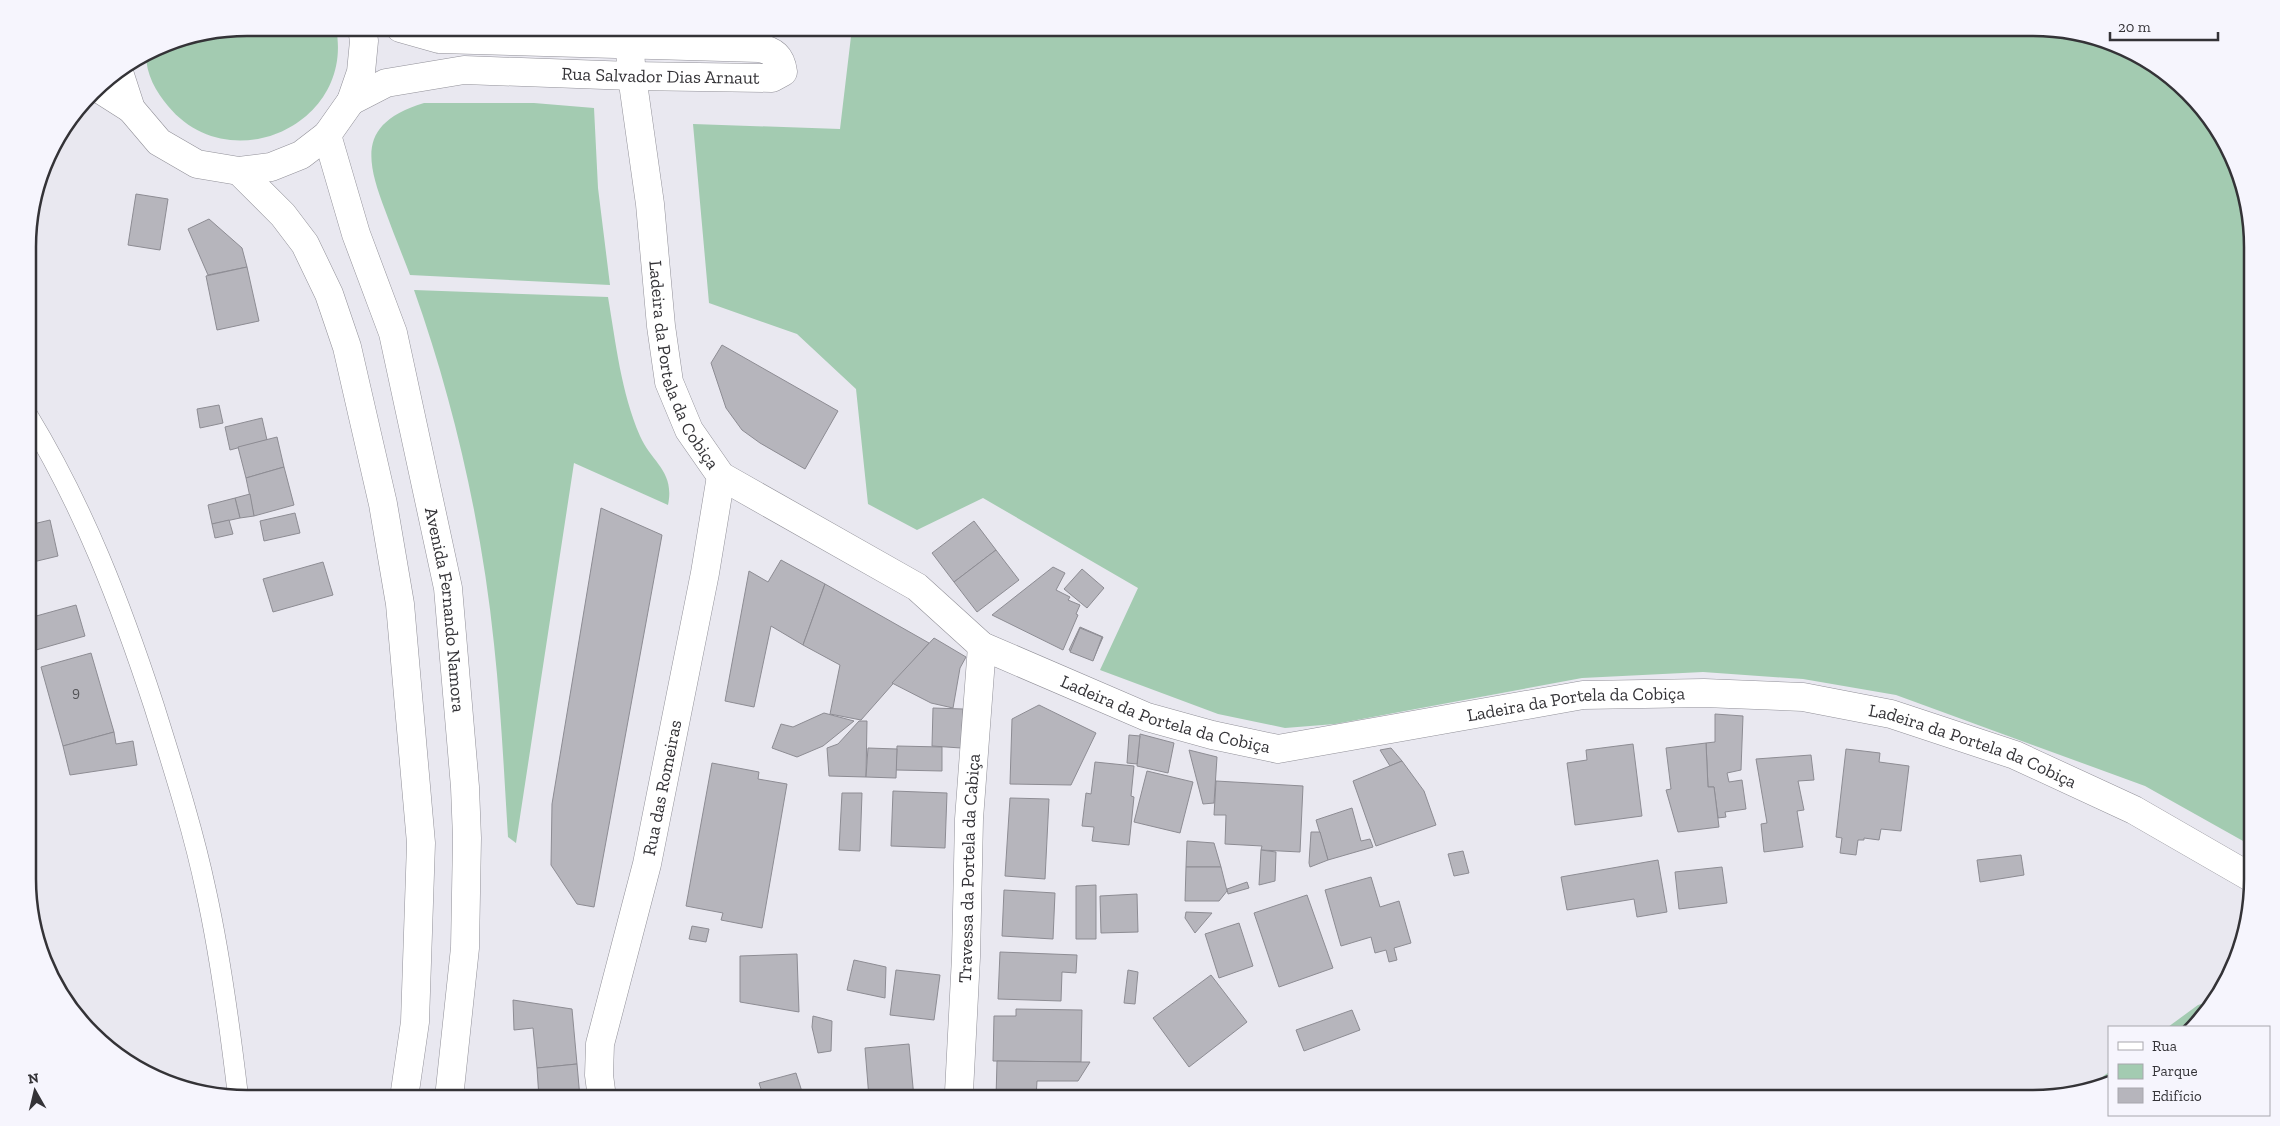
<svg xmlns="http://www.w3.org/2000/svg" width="2280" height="1126" font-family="'Zilla Slab',serif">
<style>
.green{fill:#a3cbb1}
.building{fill:#b6b5bc;stroke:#8d8c93}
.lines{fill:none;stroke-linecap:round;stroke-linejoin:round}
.lane-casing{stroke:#919098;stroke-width:21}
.street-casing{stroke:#919098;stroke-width:29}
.secondary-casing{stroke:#919098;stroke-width:29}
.primary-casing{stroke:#919098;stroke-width:29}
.lane{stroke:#fff;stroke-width:20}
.street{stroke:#fff;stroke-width:28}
.secondary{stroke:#fff;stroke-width:28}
.primary{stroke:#fff;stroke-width:28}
.labels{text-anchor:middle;stroke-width:4;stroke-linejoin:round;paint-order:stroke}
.number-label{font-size:15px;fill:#545458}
.street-label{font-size:18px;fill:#343337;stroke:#f6f5fd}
.rim{fill:none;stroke:#343337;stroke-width:2.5}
</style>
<rect width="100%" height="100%" fill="#e9e8f0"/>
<g class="green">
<path d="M247,28H336C355,124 230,181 168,106C156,92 146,74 146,55L163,44Z"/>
<path d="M852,28H2033L2130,50L2207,114L2236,163L2251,219L2252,846L2145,786L1896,695L1803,679L1703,672L1582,678L1335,724L1285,728L1218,714L1100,670L1138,588L983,498L917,530L868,504L856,389L797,334L709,303L693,124L840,129Z"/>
<path d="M424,103H534L594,108L598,188L610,285L410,275C402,254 393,232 385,210C365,157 359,123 424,103Z"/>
<path d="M414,290L608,297C616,344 621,392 640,436C652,463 675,471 668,505L574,463L516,843L508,837C504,773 501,708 494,644C482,526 454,402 414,290Z"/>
<path d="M2210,1001L2212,1002L2194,1027H2168L2198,1005Z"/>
<path d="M2109,1072V1084L2083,1091Z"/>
</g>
<g class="building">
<path d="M136,194L168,199L160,250L128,245Z"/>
<path d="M209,219L242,248L247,267L208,275L188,229Z"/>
<path d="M247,267L259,321L217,330L206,276Z"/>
<path d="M722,345L838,411L805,469L760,443L742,430L726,408L711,363Z"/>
<path d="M219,405L223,423L200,428L197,409Z"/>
<path d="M262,418L267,440L230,450L225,427Z"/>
<path d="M277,437L284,467L246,478L238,447Z"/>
<path d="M284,467L294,505L254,516L246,478Z"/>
<path d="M250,494L254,516L240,518L235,498Z"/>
<path d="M235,498L240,518L212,524L208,505Z"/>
<path d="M601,508L662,535L594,907L577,904L551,865L552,804Z"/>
<path d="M295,513L300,533L264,541L260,521Z"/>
<path d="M50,520L58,556L29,563V525Z"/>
<path d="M229,520L233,534L215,538L212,524Z"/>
<path d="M974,521L996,550L954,582L932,553Z"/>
<path d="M996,550L1019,580L977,612L954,582Z"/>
<path d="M781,560L825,584L803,645L771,626L754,707L725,701L749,571L768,582Z"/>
<path d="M323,562L333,595L273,612L263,579Z"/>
<path d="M1053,567L1065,573L1056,590L1070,597L1068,600L1080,605L1076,614L1078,615L1063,650L992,615Z"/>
<path d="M1082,569L1104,588L1087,608L1064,589Z"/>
<path d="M825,584L929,643L861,720L830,714L840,665L803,645Z"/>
<path d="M76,605L85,636L29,652V618Z"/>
<path d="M1080,627L1103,637L1093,660L1069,650Z"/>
<path d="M1080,628L1102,637L1093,661L1070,652Z"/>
<path d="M934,638L966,657L960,668L953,708L931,703L892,683Z"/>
<path d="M91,653L114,732L63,746L41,667Z"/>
<path d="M1039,705L1096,733L1071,785L1010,784L1012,719Z"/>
<path d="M933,708L963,709L961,748L932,746Z"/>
<path d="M824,713L854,721L823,746L797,757L772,748L781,724L793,727Z"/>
<path d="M1715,714L1743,716L1741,770L1727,773L1729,782L1742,780L1746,809L1725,812L1726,817L1718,818L1714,787H1708L1706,743L1715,742Z"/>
<path d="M859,721H867L866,777L829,776L827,748L838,744Z"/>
<path d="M114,732L116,744L133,741L137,765L70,775L63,746Z"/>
<path d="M1140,734L1174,743L1168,773L1137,766Z"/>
<path d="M1129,735L1140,736L1137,764L1127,763Z"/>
<path d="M1706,743L1708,787H1714L1719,827L1678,832L1666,790L1671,789L1666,748Z"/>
<path d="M1633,744L1642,816L1575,825L1567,763L1587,760L1586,750Z"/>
<path d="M897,746L942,747V771L896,770Z"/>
<path d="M868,748L897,749L896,778L866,777Z"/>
<path d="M1391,748L1402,761L1390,766L1380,750Z"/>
<path d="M1846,749L1880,753L1879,762L1909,766L1901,831L1881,829L1879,840L1864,838V840H1858L1856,855L1840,853L1842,838L1836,837Z"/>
<path d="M1189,750L1217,757L1214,803L1203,804Z"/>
<path d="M1811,755L1814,780L1798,781L1804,810L1797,811L1803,847L1764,852L1761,824L1767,823L1756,759Z"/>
<path d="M1402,761L1424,791L1436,825L1376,846L1353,781Z"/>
<path d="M1095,762L1134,766L1131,796L1134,797L1129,845L1092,841L1094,827L1082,826L1086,793L1091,794Z"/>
<path d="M712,763L759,772L758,779L787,784L762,928L721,920L723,913L686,906Z"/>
<path d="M1147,771L1193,782L1180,833L1134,822Z"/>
<path d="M1216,781L1303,786L1300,852L1261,850L1262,846L1225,844L1226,815H1214Z"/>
<path d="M893,791L947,793L945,848L891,846Z"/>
<path d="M842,793H862L860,851L839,850Z"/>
<path d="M1010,798L1049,799L1045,879L1005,876Z"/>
<path d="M1352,808L1361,841L1370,839L1373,847L1328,860L1316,820Z"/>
<path d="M1311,832H1320L1328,860L1310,867L1309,863Z"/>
<path d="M1187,841L1214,843L1221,867H1186Z"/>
<path d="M1261,850L1276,852L1275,881L1259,885Z"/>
<path d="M1463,851L1469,873L1454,876L1448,854Z"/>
<path d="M2021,855L2024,875L1980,882L1977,860Z"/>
<path d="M1658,860L1667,912L1637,917L1634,899L1567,910L1561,877Z"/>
<path d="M1186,867H1221L1227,891L1219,901H1185Z"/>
<path d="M1722,867L1727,903L1679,909L1675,872Z"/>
<path d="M1371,877L1380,907L1399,901L1411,943L1394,948L1397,960L1389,962L1386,950L1375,953L1371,937L1341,946L1325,890Z"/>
<path d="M1247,882L1249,888L1228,894L1227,889Z"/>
<path d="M1096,885V939H1076V886Z"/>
<path d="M1004,890L1055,893L1053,939L1002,936Z"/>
<path d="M1137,894L1138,932L1101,933L1100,896Z"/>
<path d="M1307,895L1333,968L1279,987L1254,913Z"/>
<path d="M1186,912L1212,913L1195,933L1185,918Z"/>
<path d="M1239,923L1253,966L1219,978L1205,934Z"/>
<path d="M692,926L709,929L706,942L689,939Z"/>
<path d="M1000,952L1077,955L1076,973L1062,972L1061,1001L998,999Z"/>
<path d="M797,954L799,1012L740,1002V956Z"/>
<path d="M854,960L886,967L885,998L847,990Z"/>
<path d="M896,970L940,975L934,1020L890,1015Z"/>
<path d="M1128,970L1138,972L1135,1004L1124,1003Z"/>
<path d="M1211,975L1247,1022L1189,1067L1153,1018Z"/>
<path d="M513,1000L572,1009L577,1064L537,1068L533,1028L514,1030Z"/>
<path d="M1016,1009L1082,1010L1081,1062L993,1061L994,1016H1016Z"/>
<path d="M1352,1010L1360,1030L1304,1051L1296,1030Z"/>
<path d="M813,1016L832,1021L831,1051L818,1053L812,1027Z"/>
<path d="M909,1044L914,1098H869L865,1048Z"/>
<path d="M997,1061L1081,1062H1090L1078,1081H1037L1036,1098H996Z"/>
<path d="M577,1064L580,1098H539L537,1068Z"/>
<path d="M796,1073L804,1098H764L759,1083Z"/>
</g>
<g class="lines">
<defs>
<path id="lane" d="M28,416C84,508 121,605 154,706C173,767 193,829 206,891C221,959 230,1028 238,1096"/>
<g id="street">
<path id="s1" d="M628,28L632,76L650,204L661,326L669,382L689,430L721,476L917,587L982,646L1147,717L1212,735L1278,749L1583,695L1704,693L1803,697L1891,714L2015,755L2134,810L2252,878"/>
<path id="s2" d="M351,101L386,83L464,70L632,76L772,78L783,72C781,56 774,51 759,48L439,39L400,28"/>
<path id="s3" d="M959,1092L966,957L969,819L982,646"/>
<path id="s4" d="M602,1098L599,1075L600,1044L647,864L705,573L721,476"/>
</g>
<path id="secondary" d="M98,88L131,109"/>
<g id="primary">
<path d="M119,72L131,109L159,142L197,164L239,171L271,167L301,155L327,135L351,101L361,72L364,41L362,28"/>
<path id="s5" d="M327,135L356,234L393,333L448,588L465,787L467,838L465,948L449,1098"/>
<path d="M239,171L283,215L305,244L329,294L347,347L383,504L400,604L421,843L415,1022L404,1098"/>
</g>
</defs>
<use href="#lane" class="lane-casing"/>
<use href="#street" class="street-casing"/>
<use href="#secondary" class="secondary-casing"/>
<use href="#primary" class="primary-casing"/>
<use href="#lane" class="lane"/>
<use href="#street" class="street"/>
<use href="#secondary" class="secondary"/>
<use href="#primary" class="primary"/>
</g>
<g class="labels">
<g class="number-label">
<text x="76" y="697">9</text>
</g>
<g class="street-label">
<text dy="6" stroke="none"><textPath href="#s2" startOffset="315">Rua Salvador Dias Arnaut</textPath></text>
<text dy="6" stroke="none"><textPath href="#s1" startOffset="344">Ladeira da Portela da Cobiça</textPath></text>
<text dy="6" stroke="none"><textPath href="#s5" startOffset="491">Avenida Fernando Namora</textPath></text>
<text dy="6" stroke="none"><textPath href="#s1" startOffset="1394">Ladeira da Portela da Cobiça</textPath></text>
<text dy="6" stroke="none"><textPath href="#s1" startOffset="974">Ladeira da Portela da Cobiça</textPath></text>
<text dy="6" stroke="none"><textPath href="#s1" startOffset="1799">Ladeira da Portela da Cobiça</textPath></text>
<text dy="6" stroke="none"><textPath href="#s4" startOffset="318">Rua das Romeiras</textPath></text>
<text dy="6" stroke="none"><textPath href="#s3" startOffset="224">Travessa da Portela da Cabiça</textPath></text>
</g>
</g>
<path d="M0 0H2280V1126H0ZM247 36H2033A211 211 0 0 1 2244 247V879A211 211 0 0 1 2033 1090H247A211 211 0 0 1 36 879V247A211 211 0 0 1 247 36Z" fill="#f6f5fd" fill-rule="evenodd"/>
<path class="rim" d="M247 36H2033A211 211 0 0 1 2244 247V879A211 211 0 0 1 2033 1090H247A211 211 0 0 1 36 879V247A211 211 0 0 1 247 36Z"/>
<rect x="2108" y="1026" width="162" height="90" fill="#f6f5fd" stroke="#a8a7ae"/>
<rect x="2118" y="1042" width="25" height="8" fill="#ffffff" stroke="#a8a7ae"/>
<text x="2152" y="1051" font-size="15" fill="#343337">Rua</text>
<rect x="2118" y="1064" width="25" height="15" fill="#a3cbb1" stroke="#a8a7ae"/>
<text x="2152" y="1076" font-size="15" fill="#343337">Parque</text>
<rect x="2118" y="1088" width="25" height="15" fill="#b6b5bc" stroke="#a8a7ae"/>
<text x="2152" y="1101" font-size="15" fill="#343337">Edifício</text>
<g transform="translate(35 1091) rotate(352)" stroke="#f6f5fd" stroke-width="4" paint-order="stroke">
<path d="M0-4L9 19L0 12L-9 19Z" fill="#343337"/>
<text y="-8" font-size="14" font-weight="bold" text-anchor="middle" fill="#343337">N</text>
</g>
<path d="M2110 32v8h108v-8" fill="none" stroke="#343337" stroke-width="2.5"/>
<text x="2118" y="32" font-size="15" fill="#343337" stroke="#f6f5fd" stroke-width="4" paint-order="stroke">20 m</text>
</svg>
